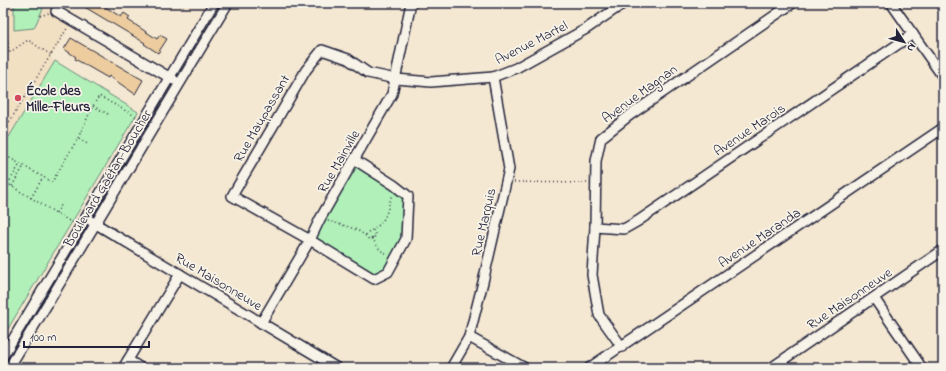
<svg xmlns="http://www.w3.org/2000/svg" width="946" height="371" font-family="'Indie Flower',sans-serif">
<style>
.built{fill:#f2e0c3}
.green{fill:#b1f0b8;stroke:#6a897a}
.building{fill:#edcd9f;stroke:#22223b}
.lines{fill:none;stroke-linecap:round;stroke-linejoin:round}
.minor-casing{stroke:#22223b;stroke-width:12}
.path{stroke:#22223b;stroke-width:1.5;stroke-dasharray:1 3;stroke-linecap:butt}
.minor{stroke:#f7f3e8;stroke-width:9}
.poi-dot{fill:#d1495b;stroke:#f7f3e8;stroke-width:1.5}
.labels{text-anchor:middle;stroke-width:3.5;stroke-linejoin:round;paint-order:stroke}
.street-label{font-size:14px;fill:#22223b;stroke:#f7f3e8}
.poi-label{font-size:14px;font-weight:bold;fill:#22223b;stroke:#f7f3e8;text-anchor:start}
</style>
<rect width="100%" height="100%" fill="#f4e8d2"/>
<filter id="ink" filterUnits="userSpaceOnUse"><feTurbulence type="fractalNoise" baseFrequency=".025" numOctaves="2"/><feDisplacementMap in="SourceGraphic" scale="8" xChannelSelector="R" yChannelSelector="G"/><feConvolveMatrix kernelMatrix="1 2 1 2 8 2 1 2 1" color-interpolation-filters="sRGB"/></filter>
<g filter="url(#ink)">
<path class="built" d="M3,3H48L56,11L73,21L51,58L55,61L9,137L3,134Z"/>
<g class="green">
<path d="M14,3H44L45,4L34,28L14,30Z"/>
<path d="M55,61L138,112L3,337V134L9,137Z"/>
<path d="M355,160L408,196L406,239L388,272L374,279L310,240Z"/>
</g>
<g class="building">
<path d="M78,3H99L121,17L124,13L130,17L128,20L157,39L160,35L167,39L158,53L144,44L145,43Z"/>
<path d="M71,38L143,80L135,94L109,76L108,78L75,59L76,57L64,49Z"/>
</g>
<g class="lines">
<defs>
<g id="minor">
<path d="M891,3L943,77"/>
<path d="M56,11L174,80"/>
<path d="M355,160L394,185L408,196L406,239L388,272L374,279L310,240L232,196L306,70L322,50L348,59L368,73L396,79L431,82L493,77L516,68L586,29L624,3"/>
<path d="M91,221L337,368"/>
<path d="M595,227L624,229L638,221L913,34"/>
<path d="M874,298L922,368"/>
<path d="M261,323L310,240L320,219L392,94L411,3"/>
<path d="M469,337L525,368"/>
<path d="M622,347L599,315L592,275L595,227L596,161L601,138L630,115L793,3"/>
<path d="M3,356L214,3"/>
<path d="M128,360L141,368"/>
<path d="M9,368L228,3"/>
<path d="M123,368L180,274"/>
<path d="M451,368L469,337L483,282L509,169L493,77"/>
<path d="M589,368L943,128"/>
<path d="M771,368L943,250"/>
</g>
</defs>
<use href="#minor" class="minor-casing"/>
<g class="path">
<path d="M4,11L9,53"/>
<path d="M40,16L49,13"/>
<path d="M3,57L28,40L51,55"/>
<path d="M93,106L108,114"/>
<path d="M3,132L68,27"/>
<path d="M3,138L7,140L3,170"/>
<path d="M79,139L89,145"/>
<path d="M6,156L52,182L78,138L93,106L99,96L137,117"/>
<path d="M3,181L71,222H73"/>
<path d="M514,182L588,183"/>
<path d="M8,184L20,164"/>
<path d="M12,186L24,166"/>
<path d="M31,198L43,177"/>
<path d="M56,213L62,204"/>
<path d="M328,221C341,225 361,228 369,240L376,236L373,230"/>
<path d="M366,235V233C387,224 386,213 392,194"/>
<path d="M372,238L380,250L387,254"/>
</g>
<use href="#minor" class="minor"/>
</g>
</g>
<circle class="poi-dot" cx="18" cy="98" r="4"/>
<g class="labels">
<g class="street-label">
<text transform="translate(531 42) rotate(-27)" y="5">Avenue Martel</text>
<text transform="translate(639 93) rotate(-36)" y="5">Avenue Magnan</text>
<text transform="translate(261 118) rotate(-60)" y="5">Rue Maupassant</text>
<text transform="translate(749 129) rotate(-34)" y="5">Avenue Marois</text>
<text transform="translate(338 161) rotate(-60)" y="5">Rue Mainville</text>
<text transform="translate(107 178) rotate(-59)" y="5">Boulevard Gaétan-Boucher</text>
<text transform="translate(483 222) rotate(-77)" y="5">Rue Marquis</text>
<text transform="translate(759 237) rotate(-34)" y="5">Avenue Maranda</text>
<text transform="translate(219 281) rotate(31)" y="5">Rue Maisonneuve</text>
<text transform="translate(849 298) rotate(-34)" y="5">Rue Maisonneuve</text>
</g>
<g class="poi-label">
<text x="26" y="95">École des<tspan x="26" dy="16">Mille-Fleurs</tspan></text>
</g>
</g>
<rect width="946" height="371" fill="none" stroke="#f7f3e8" stroke-width="16"/>
<rect x="8" y="8" width="930" height="355" fill="none" stroke="#22223b" stroke-width="1.5" filter="url(#ink)"/>
<g transform="translate(904 42) rotate(126)" stroke="#f7f3e8" stroke-width="3" paint-order="stroke">
<path d="M0-3L7 15L0 10L-7 15Z" fill="#22223b"/>
<text y="-6" font-size="11" font-weight="bold" text-anchor="middle" fill="#22223b">N</text>
</g>
<path d="M24 341v6h125v-6" fill="none" stroke="#22223b" stroke-width="2"/>
<text x="30" y="341" font-size="12" fill="#22223b" stroke="#f7f3e8" stroke-width="3" paint-order="stroke">100 m</text>
</svg>
